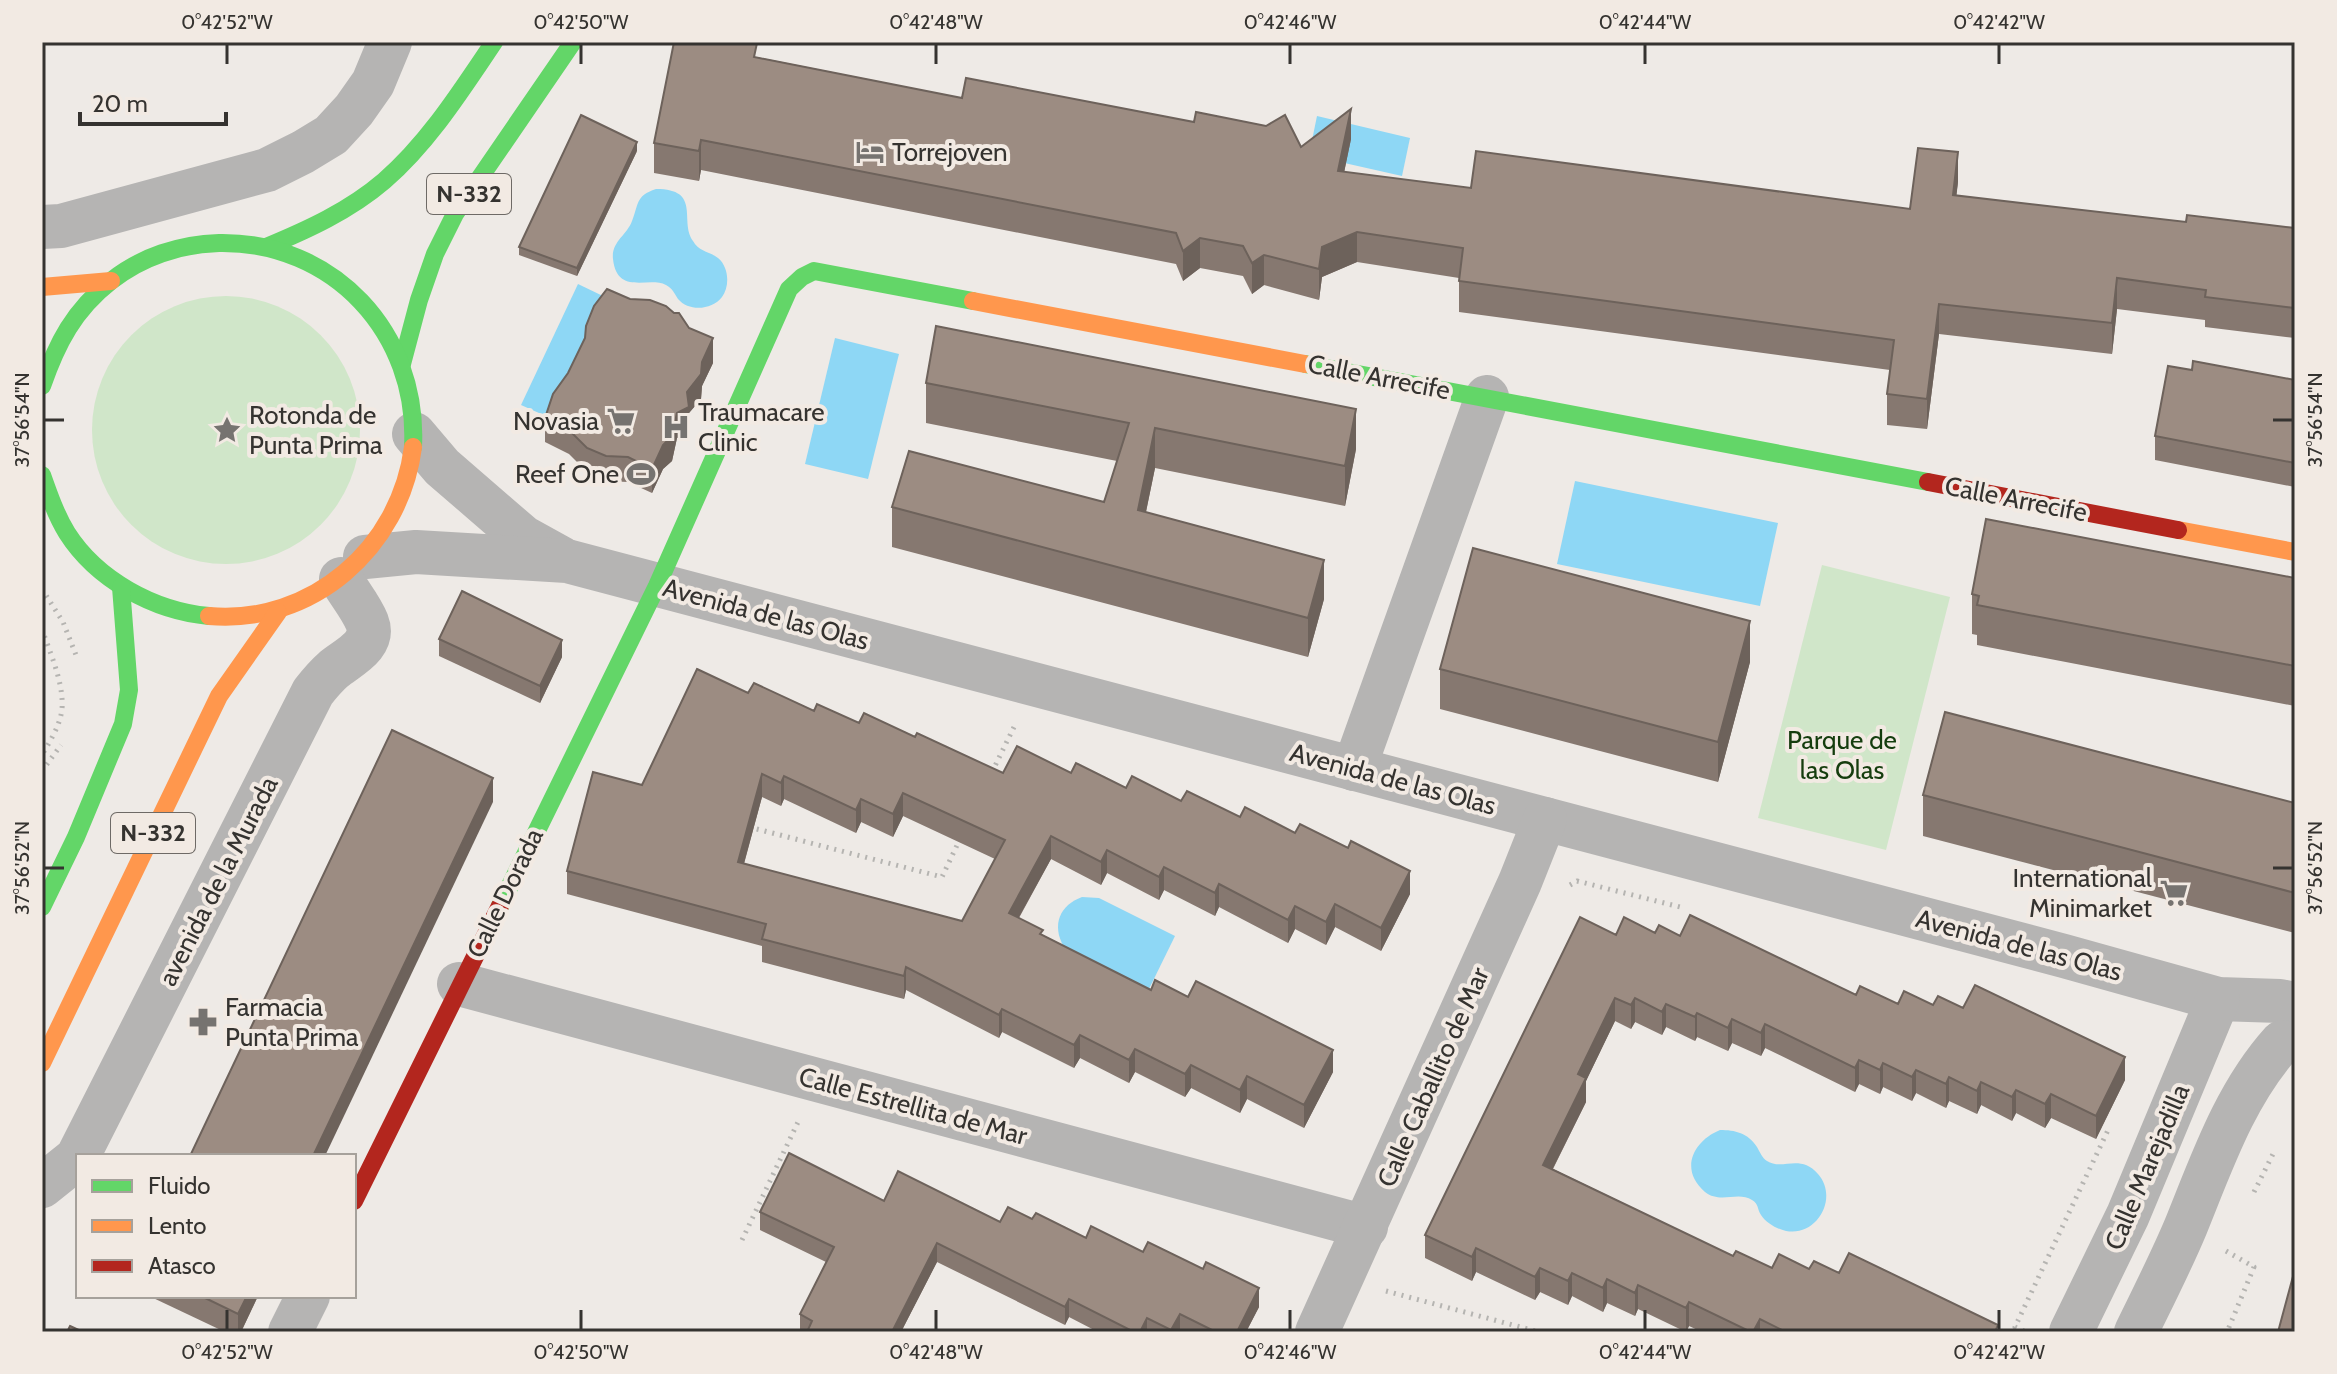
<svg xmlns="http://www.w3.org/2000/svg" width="2337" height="1374" font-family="Cabin,sans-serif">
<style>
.green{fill:#d0e6c9}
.water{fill:#8ed7f5}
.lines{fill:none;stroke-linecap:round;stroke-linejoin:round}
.path{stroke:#b5b4b1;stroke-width:5;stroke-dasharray:2 6;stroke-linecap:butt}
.street{stroke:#b5b4b3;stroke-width:44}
.fast{stroke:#63d668;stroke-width:18}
.slow{stroke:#ff974d;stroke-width:18}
.jam{stroke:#b3261e;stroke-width:18}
.wall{fill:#867870;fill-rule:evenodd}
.shaded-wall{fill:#6d625b}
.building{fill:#9c8c82;stroke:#6d625b;stroke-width:2;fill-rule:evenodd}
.ticks{fill:none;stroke:#353330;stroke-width:3}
.labels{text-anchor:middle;stroke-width:8;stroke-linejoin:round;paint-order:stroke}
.shield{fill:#f2eae3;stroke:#6e6a66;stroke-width:2}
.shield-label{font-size:24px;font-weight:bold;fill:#353330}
.poi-label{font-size:26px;fill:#353330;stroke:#f2eae3;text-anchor:start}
.street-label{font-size:26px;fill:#353330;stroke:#f2eae3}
.park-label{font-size:26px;fill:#153d0e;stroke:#f2eae3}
.neatline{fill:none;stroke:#353330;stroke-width:3}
.ticks-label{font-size:20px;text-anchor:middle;fill:#353330}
</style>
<rect width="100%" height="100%" fill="#eeeae6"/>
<g class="green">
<circle cx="226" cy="430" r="134"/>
<path d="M1822,565L1950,597L1886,850L1758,818Z"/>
</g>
<g class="water">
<path d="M1317,116L1410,138L1402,176L1309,155Z"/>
<path d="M656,189C702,189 679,221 693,241C699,252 709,251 718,258C729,267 730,286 722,297C712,310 689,312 678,299C674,293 673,289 666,285C649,276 617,296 613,259C611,242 627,235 632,221C639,204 635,196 656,189Z"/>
<path d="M578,284L605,297L548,417L521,405Z"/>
<path d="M835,338L899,354L868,479L805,464Z"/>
<path d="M1575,481L1778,523L1760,606L1557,564Z"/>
<path d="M1082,897L1099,898L1175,936L1148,991L1064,947C1051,925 1060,905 1082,897Z"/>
<path d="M1720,1130C1735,1130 1748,1133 1757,1147C1760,1152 1762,1158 1767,1161C1782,1171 1800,1153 1818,1174C1839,1198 1817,1237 1786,1231C1777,1229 1766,1223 1761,1215C1757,1209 1759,1204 1752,1200C1738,1191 1720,1204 1705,1192C1679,1170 1693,1141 1720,1130Z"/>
</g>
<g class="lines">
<g class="path">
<path d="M42,589L63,622L76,655"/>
<path d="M42,629C50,653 64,683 62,709C60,726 50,741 42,755"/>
<path d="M42,771L61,745"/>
<path d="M992,772L1014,727"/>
<path d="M749,827L942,877L960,839"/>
<path d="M1570,885L1577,881L1684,908"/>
<path d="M2254,1192L2275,1150"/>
<path d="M742,1240L798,1122"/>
<path d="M2226,1251L2254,1267L2227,1332"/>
<path d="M1386,1291L1539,1332"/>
<path d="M2024,1331L2015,1327L2109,1128"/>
</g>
<g class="street">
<path d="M42,227L61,226L267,170L303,152L331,135L354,110L373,83L390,42"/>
<path d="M414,434L442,467L523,537L561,558"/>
<path d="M365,557L416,552L567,561L2064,956L2218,999L2280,1001L2295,1004"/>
<path d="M1354,769L1487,397"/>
<path d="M459,984L1366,1227"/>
<path d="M42,1186L77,1158L313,692C320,683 326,676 334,669C349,657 376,645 367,622C361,607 349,593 341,579"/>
<path d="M290,1332L308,1296"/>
<path d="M1317,1332L1520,882L1545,819"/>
<path d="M2071,1332L2128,1215L2218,999"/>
<path d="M2136,1332C2153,1297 2171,1262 2186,1226C2212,1162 2235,1094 2282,1042"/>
</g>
<g class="fast">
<path d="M266,247C307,230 349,211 384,181C428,143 461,91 494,42"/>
<path d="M402,364L419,300L435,254L455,214L573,42"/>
<path d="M1305,364L1928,482"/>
<path d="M42,386C57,343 74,310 111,281C141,257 180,244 219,243C333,241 419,333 413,447"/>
<path d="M42,475C49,495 56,515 67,533C97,580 154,611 209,616"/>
<path d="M500,906L657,586L789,289L802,277L814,271L973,301"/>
<path d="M42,907L76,837L123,724L129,690L121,587"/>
</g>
<g class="slow">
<path d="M42,287L111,281"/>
<path d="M973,301L1305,364"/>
<path d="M2178,530L2295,552"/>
<path d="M209,616C312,625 400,548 413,447"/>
<path d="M42,1063L219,696L278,612"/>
</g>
<g class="jam">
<path d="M1928,482L2178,530"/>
<path d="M354,1201L500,906"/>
</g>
</g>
<g class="wall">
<path d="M757,57L962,98L1301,147L1351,139L1344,172L1471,188L1910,209L1958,182L1956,196L2186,222L2295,228V338L2205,327V320L2117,309L2112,354L1939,334L1927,429L1887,425V394L1890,370L1459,312V278L1357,262L1322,277L1319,300L1264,285L1252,294L1243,276L1200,268L1183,281L1176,264L701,170L699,181L654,173V143Z"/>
<path d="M637,151L577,276L519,255V247Z"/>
<path d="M713,363L702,386L701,399L689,413V432L677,438L672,461L663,469L652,493L628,482L606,481L587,472L569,454L545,442V418L568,373Z"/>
<path d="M2295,380V487L2155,460V436Z"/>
<path d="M926,383L1356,449L1345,506L1155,468L1146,512L1324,599L1308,657L892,547V507L1104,502L1117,461L926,423Z"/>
<path d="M2295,578V706L1977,645V635L1972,634V594Z"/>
<path d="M439,639L562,657L540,703L439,656Z"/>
<path d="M1750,662L1718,782L1440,709V669Z"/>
<path d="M748,693L915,737L1003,773H1071L1240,817L1410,894L1381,951L1335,927L1326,945L1295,929L1288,943L1219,907L1215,916L1164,890L1159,900L1107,873L1101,885L1051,859L1019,918L1043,935L1151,990L1333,1072L1304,1128L1247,1099L1240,1113L1191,1088L1185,1097L1135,1072L1129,1083L1080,1058L1074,1068L1002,1032L999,1038L906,990L904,999L762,962V946L567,894V871L642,785ZM762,797L781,806L784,799L856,833L861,822L893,837L903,816L995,859L962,921L744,864Z"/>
<path d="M1923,795L2295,803V933L1923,836Z"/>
<path d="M1655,933L1680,936L1856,995L1898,1004L1933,1005L2125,1080L2096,1139L2051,1118L2045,1128L2016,1113L2012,1121L1981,1105L1977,1114L1949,1101L1946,1108L1916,1093L1912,1101L1883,1087L1880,1094L1859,1084L1855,1092L1765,1048L1761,1056L1732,1043L1728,1051L1697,1037L1695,1041L1666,1027L1662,1035L1635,1022L1631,1029L1615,1021L1586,1081V1102L1553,1169L1733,1256L1772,1268L1809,1269L1839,1273L1998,1332H1702L1689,1326L1686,1332L1638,1309L1635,1316L1607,1303L1603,1312L1572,1296L1568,1305L1540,1292L1535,1300L1476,1272L1472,1281L1425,1258V1235L1616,935Z"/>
<path d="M884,1201L1000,1222L1032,1219L1086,1238L1143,1252L1259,1307L1246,1332H1098L1069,1317L1065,1325L937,1262L901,1332H800V1314L826,1262L760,1230V1212Z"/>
<path d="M149,1296H258L241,1332H225Z"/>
</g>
<g class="shaded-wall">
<path d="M1351,109V139L1338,202V171Z"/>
<path d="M701,140V170L699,181V151Z"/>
<path d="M637,142V151L577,276V268Z"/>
<path d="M1958,152V182L1953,226V195Z"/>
<path d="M1357,232V262L1322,277L1319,300V269L1322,247Z"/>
<path d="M1200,238V268L1183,281V251Z"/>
<path d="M1264,255V285L1252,294V263Z"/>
<path d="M2117,278V309L2112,354V323Z"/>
<path d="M1939,304V334L1927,429V399Z"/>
<path d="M713,338V363L702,386L701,399L689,413V432L677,438L672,461L663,469L652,493V469Z"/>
<path d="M1356,409V449L1345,506V466Z"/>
<path d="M1155,428V468L1138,550V510Z"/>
<path d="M1324,560V599L1308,657V618Z"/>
<path d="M1750,621V662L1718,782V742Z"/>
<path d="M562,640V657L540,703V686Z"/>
<path d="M762,774V797L738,885V862Z"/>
<path d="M784,776V799L781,806V783Z"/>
<path d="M493,778V802L325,1156H313Z"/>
<path d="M903,793V816L893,837V814Z"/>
<path d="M861,799V822L856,833V810Z"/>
<path d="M1051,836V859L1009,935V913Z"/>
<path d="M1107,850V873L1101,885V862Z"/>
<path d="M1164,867V890L1159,900V877Z"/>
<path d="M1410,871V894L1381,951V928Z"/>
<path d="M1219,884V907L1215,916V893Z"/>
<path d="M1335,904V927L1326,945V922Z"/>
<path d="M1295,906V929L1288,943V920Z"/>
<path d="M906,967V990L904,999V976Z"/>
<path d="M1615,998V1021L1586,1081V1102L1543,1188V1165L1578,1074Z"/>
<path d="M1635,998V1022L1631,1029V1005Z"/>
<path d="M1666,1004V1027L1662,1035V1012Z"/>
<path d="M1002,1009V1032L999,1038V1015Z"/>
<path d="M1697,1013V1037L1695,1041V1017Z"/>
<path d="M1732,1019V1043L1728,1051V1028Z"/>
<path d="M1765,1024V1048L1761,1056V1033Z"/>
<path d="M1080,1035V1058L1074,1068V1045Z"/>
<path d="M1135,1049V1072L1129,1083V1060Z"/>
<path d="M1333,1050V1072L1304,1128V1105Z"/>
<path d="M2125,1057V1080L2096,1139V1116Z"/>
<path d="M1859,1060V1084L1855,1092V1068Z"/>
<path d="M1883,1063V1087L1880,1094V1070Z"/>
<path d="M1191,1065V1088L1185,1097V1074Z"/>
<path d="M1916,1070V1093L1912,1101V1077Z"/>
<path d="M1247,1076V1099L1240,1113V1090Z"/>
<path d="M1949,1077V1101L1946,1108V1084Z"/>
<path d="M1981,1082V1105L1977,1114V1091Z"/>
<path d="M2016,1090V1113L2012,1121V1097Z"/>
<path d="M2051,1094V1118L2045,1128V1104Z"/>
<path d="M937,1243V1262L901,1332H892Z"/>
<path d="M1476,1248V1272L1472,1281V1257Z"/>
<path d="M1540,1268V1292L1535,1300V1277Z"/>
<path d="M1572,1273V1296L1568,1305V1281Z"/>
<path d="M1607,1279V1303L1603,1312V1288Z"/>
<path d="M1638,1285V1309L1635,1316V1293Z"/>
<path d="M1259,1288V1307L1246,1332H1237Z"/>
<path d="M247,1296H258L241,1332H238V1314Z"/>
<path d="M1069,1299V1317L1065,1325V1307Z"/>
<path d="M1689,1302V1326L1686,1332V1308Z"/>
<path d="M1180,1314V1332H1171V1330Z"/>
<path d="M1147,1318V1332H1140Z"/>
<path d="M1760,1319V1332H1753Z"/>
</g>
<g class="building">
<path d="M674,42L757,43L754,57L962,98L966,78L1194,122L1196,112L1266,126L1285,115L1301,147L1351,109L1338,171L1471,188L1476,151L1910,209L1918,148L1958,152L1953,195L2186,222L2187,215L2295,228V308L2205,297L2206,290L2117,278L2112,323L1939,304L1927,399L1887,394L1894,340L1459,281L1463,248L1357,232L1322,247L1319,269L1264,255L1252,263L1243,246L1200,238L1183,251L1176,233L701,140L699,151L654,143Z"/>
<path d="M581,115L637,142L577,268L519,247Z"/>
<path d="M607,289L630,299L650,300L666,306L674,313H679L689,328L713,338L702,362L701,374L687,392L689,407L677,413L672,436L663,445L652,469L628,457L606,456L587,448L569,430L545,418L553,394L568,373L585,338L586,326L594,306Z"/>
<path d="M936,326L1356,409L1345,466L1155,428L1138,510L1324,560L1308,618L892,507L909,451L1104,502L1129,423L926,383Z"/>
<path d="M2193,361L2295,380V463L2155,436L2168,366L2192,370Z"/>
<path d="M1986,519L2295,578V666L1977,605L1979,596L1972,594Z"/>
<path d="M1473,548L1750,621L1718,742L1440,669Z"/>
<path d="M462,591L562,640L540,686L439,639Z"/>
<path d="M697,669L748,693L754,683L814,711L817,704L859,723L864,713L915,737L917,733L1003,773L1017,746L1071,773L1076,763L1126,788L1132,776L1181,801L1187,791L1240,817L1245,807L1295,833L1300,824L1348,848L1351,841L1410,871L1381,928L1335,904L1326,922L1295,906L1288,920L1219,884L1215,893L1164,867L1159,877L1107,850L1101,862L1051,836L1009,913L1043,930L1040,934L1151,990L1155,980L1188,997L1196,981L1333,1050L1304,1105L1247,1076L1240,1090L1191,1065L1185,1074L1135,1049L1129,1060L1080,1035L1074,1045L1002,1009L999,1015L906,967L904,976L762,939L766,924L567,871L593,772L642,785ZM762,774L781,783L784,776L856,810L861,799L893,814L903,793L1005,840L962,921L738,862Z"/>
<path d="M1945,712L2295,803V893L1923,795Z"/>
<path d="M392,730L493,778L313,1156H190Z"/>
<path d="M1690,915L1856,995L1860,986L1898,1004L1904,991L1933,1005L1938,996L1963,1008L1975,985L2125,1057L2096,1116L2051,1094L2045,1104L2016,1090L2012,1097L1981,1082L1977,1091L1949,1077L1946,1084L1916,1070L1912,1077L1883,1063L1880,1070L1859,1060L1855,1068L1765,1024L1761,1033L1732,1019L1728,1028L1697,1013L1695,1017L1666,1004L1662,1012L1635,998L1631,1005L1615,998L1578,1074L1586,1078L1543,1165L1733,1256L1736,1251L1772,1268L1779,1254L1809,1269L1814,1261L1839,1273L1849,1253L1998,1325L1995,1332H1786L1760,1319L1753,1332H1751L1689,1302L1686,1308L1638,1285L1635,1293L1607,1279L1603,1288L1572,1273L1568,1281L1540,1268L1535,1277L1476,1248L1472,1257L1425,1235L1580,917L1616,935L1624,917L1655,933L1659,925L1680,936Z"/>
<path d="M789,1153L884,1201L898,1171L1000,1222L1008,1207L1032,1219L1036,1213L1086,1238L1091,1226L1143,1252L1148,1242L1203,1269L1206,1262L1259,1288L1237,1332H1216L1180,1314L1171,1330L1147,1318L1140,1332H1134L1069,1299L1065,1307L937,1243L892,1332H807L812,1321L800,1314L834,1247L760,1212Z"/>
<path d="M2295,1269V1332H2278Z"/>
<path d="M201,1296H247L238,1314Z"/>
<path d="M70,1326L83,1332H67Z"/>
</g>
<path class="ticks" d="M227,44V64M581,44V64M936,44V64M1290,44V64M1645,44V64M1999,44V64M44,420H64M2273,420H2293M44,868H64M2273,868H2293M227,1310V1330M581,1310V1330M936,1310V1330M1290,1310V1330M1645,1310V1330M1999,1310V1330"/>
<defs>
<symbol id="hotel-bare" viewBox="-9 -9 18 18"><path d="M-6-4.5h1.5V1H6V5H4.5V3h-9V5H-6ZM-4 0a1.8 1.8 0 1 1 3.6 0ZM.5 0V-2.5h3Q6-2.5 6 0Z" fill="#767370" stroke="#f2eae3" stroke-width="2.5" paint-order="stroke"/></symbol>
<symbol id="supermarket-bare" viewBox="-9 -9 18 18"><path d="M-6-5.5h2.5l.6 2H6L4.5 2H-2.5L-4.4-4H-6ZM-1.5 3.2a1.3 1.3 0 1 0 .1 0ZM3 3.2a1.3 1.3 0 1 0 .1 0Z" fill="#767370" stroke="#f2eae3" stroke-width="2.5" paint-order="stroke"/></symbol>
<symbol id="hospital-bare" viewBox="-9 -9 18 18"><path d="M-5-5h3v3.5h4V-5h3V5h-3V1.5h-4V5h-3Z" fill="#767370" stroke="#f2eae3" stroke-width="2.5" paint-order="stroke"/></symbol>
<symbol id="sight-bare" viewBox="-9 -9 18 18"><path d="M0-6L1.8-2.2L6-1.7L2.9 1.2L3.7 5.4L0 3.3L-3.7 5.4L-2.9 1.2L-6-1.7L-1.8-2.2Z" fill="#767370" stroke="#f2eae3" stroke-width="2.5" paint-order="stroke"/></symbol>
<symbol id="stadium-bare" viewBox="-9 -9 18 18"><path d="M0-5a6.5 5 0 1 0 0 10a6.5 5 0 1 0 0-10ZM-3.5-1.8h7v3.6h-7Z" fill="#767370" stroke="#f2eae3" stroke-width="2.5" paint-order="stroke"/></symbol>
<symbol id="pharmacy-bare" viewBox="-9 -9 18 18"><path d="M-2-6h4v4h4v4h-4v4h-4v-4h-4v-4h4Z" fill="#767370" stroke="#f2eae3" stroke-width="2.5" paint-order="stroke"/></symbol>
</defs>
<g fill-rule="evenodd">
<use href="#hotel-bare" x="850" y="132" width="40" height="40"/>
<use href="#supermarket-bare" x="601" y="401" width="40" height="40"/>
<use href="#hospital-bare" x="656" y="407" width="40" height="40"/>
<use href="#sight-bare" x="207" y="410" width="40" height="40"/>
<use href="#stadium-bare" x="621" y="454" width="40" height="40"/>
<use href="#supermarket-bare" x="2154" y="873" width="40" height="40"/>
<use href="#pharmacy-bare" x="183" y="1002" width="40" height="40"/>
</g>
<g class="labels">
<g class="shield">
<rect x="427" y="174" width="84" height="40" rx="6"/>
<rect x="111" y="813" width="84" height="40" rx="6"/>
</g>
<g class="shield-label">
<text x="469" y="202">N-332</text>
<text x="153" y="841">N-332</text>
</g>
<g class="poi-label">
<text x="892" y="161">Torrejoven</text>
<text x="698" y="421">Traumacare<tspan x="698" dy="30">Clinic</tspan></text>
<text x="249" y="424">Rotonda de<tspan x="249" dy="30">Punta Prima</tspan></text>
<text x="599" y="430" text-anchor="end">Novasia</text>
<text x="619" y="483" text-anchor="end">Reef One</text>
<text x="2152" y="887" text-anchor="end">International<tspan x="2152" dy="30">Minimarket</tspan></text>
<text x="225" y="1016">Farmacia<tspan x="225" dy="30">Punta Prima</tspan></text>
</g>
<g class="street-label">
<text transform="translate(1379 377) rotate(11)" y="9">Calle Arrecife</text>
<text transform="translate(2016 499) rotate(11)" y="9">Calle Arrecife</text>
<text transform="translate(766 614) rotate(15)" y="9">Avenida de las Olas</text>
<text transform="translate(1393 779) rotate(15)" y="9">Avenida de las Olas</text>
<text transform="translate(218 881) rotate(-63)" y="9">avenida de la Murada</text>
<text transform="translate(505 893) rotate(-64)" y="9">Calle Dorada</text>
<text transform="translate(2019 945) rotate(15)" y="9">Avenida de las Olas</text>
<text transform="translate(1433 1077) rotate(-66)" y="9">Calle Caballito de Mar</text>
<text transform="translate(913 1106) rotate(15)" y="9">Calle Estrellita de Mar</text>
<text transform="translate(2147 1167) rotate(-67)" y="9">Calle Marejadilla</text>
</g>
<g class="park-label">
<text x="1842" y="749">Parque de<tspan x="1842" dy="30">las Olas</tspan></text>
</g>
</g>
<rect width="2337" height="1374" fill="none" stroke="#f2eae3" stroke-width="88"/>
<rect x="76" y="1154" width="280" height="144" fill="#f2eae3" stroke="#a6a19b" stroke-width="2"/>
<rect x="92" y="1180" width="40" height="12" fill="#63d668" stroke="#a6a19b" stroke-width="2"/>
<text x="148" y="1194" font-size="24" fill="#353330">Fluido</text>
<rect x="92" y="1220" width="40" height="12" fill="#ff974d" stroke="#a6a19b" stroke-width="2"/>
<text x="148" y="1234" font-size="24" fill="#353330">Lento</text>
<rect x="92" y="1260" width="40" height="12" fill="#b3261e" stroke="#a6a19b" stroke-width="2"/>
<text x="148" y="1274" font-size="24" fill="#353330">Atasco</text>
<path d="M80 112v12h146v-12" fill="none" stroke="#353330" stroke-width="4"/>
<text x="92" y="112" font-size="24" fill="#353330" stroke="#f2eae3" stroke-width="6" paint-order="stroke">20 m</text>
<rect x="44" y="44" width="2249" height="1286" class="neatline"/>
<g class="ticks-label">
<text x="227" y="29">0°42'52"W</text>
<text x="581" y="29">0°42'50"W</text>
<text x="936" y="29">0°42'48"W</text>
<text x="1290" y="29">0°42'46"W</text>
<text x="1645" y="29">0°42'44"W</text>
<text x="1999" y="29">0°42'42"W</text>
<text transform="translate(22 420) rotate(-90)" y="7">37°56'54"N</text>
<text transform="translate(2315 420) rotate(-90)" y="7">37°56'54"N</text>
<text transform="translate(22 868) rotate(-90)" y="7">37°56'52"N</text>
<text transform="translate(2315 868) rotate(-90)" y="7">37°56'52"N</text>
<text x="227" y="1359">0°42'52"W</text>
<text x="581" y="1359">0°42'50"W</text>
<text x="936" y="1359">0°42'48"W</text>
<text x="1290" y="1359">0°42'46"W</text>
<text x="1645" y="1359">0°42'44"W</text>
<text x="1999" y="1359">0°42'42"W</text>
</g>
</svg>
